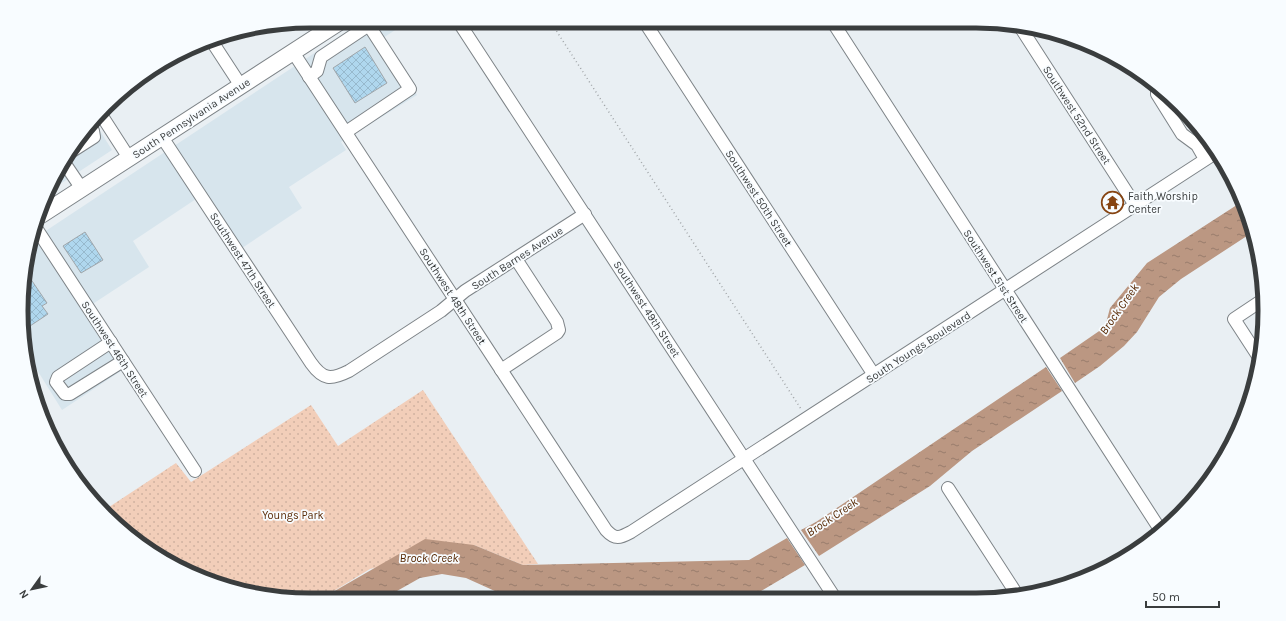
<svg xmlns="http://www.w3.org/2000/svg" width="1286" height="621" font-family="Karla,sans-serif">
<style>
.built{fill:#d7e5ed}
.grass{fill:url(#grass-dots)}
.water{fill:url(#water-ripples)}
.building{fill:url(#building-cross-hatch);stroke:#a0a6aa}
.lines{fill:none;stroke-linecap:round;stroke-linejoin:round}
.minor-casing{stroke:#7e8488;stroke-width:14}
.major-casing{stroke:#7e8488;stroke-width:18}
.path{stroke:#a1a5a8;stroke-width:1.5;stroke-dasharray:1 3;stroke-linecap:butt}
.minor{stroke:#fff;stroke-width:12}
.major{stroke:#fff;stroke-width:16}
.labels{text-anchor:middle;stroke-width:3.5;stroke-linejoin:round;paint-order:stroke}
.street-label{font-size:11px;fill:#3a3d3e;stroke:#f8fcff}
.poi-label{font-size:11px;fill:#3a3d3e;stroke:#f8fcff;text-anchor:start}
.park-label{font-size:11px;fill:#5c2d09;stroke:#f8fcff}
.water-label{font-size:12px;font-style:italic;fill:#562702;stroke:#f8fcff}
.rim{fill:none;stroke:#3a3d3e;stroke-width:5}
</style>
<defs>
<pattern id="grass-dots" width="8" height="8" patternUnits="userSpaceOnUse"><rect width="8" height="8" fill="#f2ceb9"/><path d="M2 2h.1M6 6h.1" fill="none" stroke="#d0b2a0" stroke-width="1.8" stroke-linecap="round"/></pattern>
<pattern id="water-ripples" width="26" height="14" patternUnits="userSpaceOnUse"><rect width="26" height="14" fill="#bb9782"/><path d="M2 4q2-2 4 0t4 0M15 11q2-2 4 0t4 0" fill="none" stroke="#997c6c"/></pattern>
<pattern id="building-cross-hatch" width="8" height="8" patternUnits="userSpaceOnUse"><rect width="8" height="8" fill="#afd7ee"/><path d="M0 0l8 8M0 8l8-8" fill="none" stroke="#97b9cd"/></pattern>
</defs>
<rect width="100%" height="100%" fill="#e9eff3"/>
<g class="built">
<path d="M363,21H409L383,38L417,95L341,142L346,150L289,187L302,208L233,254L196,199L133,241L149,267L82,311L121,371L62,410L24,349L27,254L32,240Z"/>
<path d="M93,120L112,150L51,190L60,166Z"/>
</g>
<path class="grass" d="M423,390L538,564L523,565L474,545L370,569L319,600L254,594L200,578L149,551L106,515L103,511L176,463L191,482L311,405L338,446Z"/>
<g class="water">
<path d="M1243,201L1253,232L1181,279L1159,297L1137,332L1124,346L1100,366L1075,383L1060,358L1105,327L1110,308L1147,263Z"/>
<path d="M1046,367L1062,391L972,451L930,486L819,556L801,530L816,522Z"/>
<path d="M787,538L805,565L756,594L708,596L549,599L515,598L507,595L506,599H496L497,592L466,578L442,574L420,578L381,600H319L425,539L474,545L523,565L749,560Z"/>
</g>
<g class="building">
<path d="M365,47L387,83L355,103L333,68Z"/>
<path d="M85,232L103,260L81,273L63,246Z"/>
<path d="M26,272L47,303L42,306L48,314L24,330Z"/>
</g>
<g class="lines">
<defs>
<g id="minor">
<path d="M458,21L835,598"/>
<path d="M644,21L874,375"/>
<path d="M832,21L1161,531"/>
<path d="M1019,25L1135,205"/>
<path d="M211,40L241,86"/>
<path d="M293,52L606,530C615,540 620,538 631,532L1217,152"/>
<path d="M309,77L317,71L321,57L369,25"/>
<path d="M1158,87L1157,90V94L1182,134L1197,145L1205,159"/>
<path d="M100,113L129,158"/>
<path d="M346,132L410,89L366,21"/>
<path d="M162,137L311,363C323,380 331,380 349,371L441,311L465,291L585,214"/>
<path d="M69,153L94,137L93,131L89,125"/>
<path d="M63,161L82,189"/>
<path d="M36,228L195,471"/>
<path d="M111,342L58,377L56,382L65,394H70L123,361"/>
<path d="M1260,359L1234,319L1264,299"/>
<path d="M501,370L557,333L559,330L557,322L516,259"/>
<path d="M948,488L1018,596"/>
</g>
<path id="major" d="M41,215L341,21"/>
</defs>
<use href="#minor" class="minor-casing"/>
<use href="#major" class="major-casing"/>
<path class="path" d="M550,21L801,409"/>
<use href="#minor" class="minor"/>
<use href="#major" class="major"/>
</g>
<defs>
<symbol id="temple-ring" viewBox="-11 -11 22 22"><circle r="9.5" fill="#f8fcff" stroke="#864412" stroke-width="1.5"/><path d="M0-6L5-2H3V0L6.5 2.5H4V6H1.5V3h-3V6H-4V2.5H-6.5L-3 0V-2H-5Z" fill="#864412"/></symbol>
</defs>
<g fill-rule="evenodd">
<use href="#temple-ring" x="1100" y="190" width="25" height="25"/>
</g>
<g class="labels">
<g class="street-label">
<text transform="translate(1077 115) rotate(57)" y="4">Southwest 52nd Street</text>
<text transform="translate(191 118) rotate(-33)" y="4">South Pennsylvania Avenue</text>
<text transform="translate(759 198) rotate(57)" y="4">Southwest 50th Street</text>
<text transform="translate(517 258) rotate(-33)" y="4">South Barnes Avenue</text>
<text transform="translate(243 260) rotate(57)" y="4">Southwest 47th Street</text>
<text transform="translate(996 276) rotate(57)" y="4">Southwest 51st Street</text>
<text transform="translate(453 296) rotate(57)" y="4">Southwest 48th Street</text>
<text transform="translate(647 309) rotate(57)" y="4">Southwest 49th Street</text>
<text transform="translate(918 347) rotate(-33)" y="4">South Youngs Boulevard</text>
<text transform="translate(115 349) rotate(57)" y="4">Southwest 46th Street</text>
</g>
<g class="poi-label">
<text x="1128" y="200">Faith Worship<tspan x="1128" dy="13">Center</tspan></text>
</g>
<g class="park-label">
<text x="293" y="519">Youngs Park</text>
</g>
<g class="water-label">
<text transform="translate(1119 309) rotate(-55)" y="4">Brock Creek</text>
<text transform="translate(832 517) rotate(-34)" y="4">Brock Creek</text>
<text x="429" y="562">Brock Creek</text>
</g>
</g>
<path d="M0 0H1286V621H0ZM310 28H976A282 282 0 0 1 1258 310V311A282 282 0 0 1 976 593H310A282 282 0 0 1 28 311V310A282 282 0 0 1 310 28Z" fill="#f8fcff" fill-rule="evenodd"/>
<path class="rim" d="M310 28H976A282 282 0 0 1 1258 310V311A282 282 0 0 1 976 593H310A282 282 0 0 1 28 311V310A282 282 0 0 1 310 28Z"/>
<g transform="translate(32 589) rotate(237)" stroke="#f8fcff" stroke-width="3" paint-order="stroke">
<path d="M0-3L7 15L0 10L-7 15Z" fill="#3a3d3e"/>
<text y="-6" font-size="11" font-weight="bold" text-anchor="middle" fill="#3a3d3e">N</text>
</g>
<path d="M1146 601v6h73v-6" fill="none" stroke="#3a3d3e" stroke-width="2"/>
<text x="1152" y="601" font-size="12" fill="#3a3d3e" stroke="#f8fcff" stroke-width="3" paint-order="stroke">50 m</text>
</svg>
